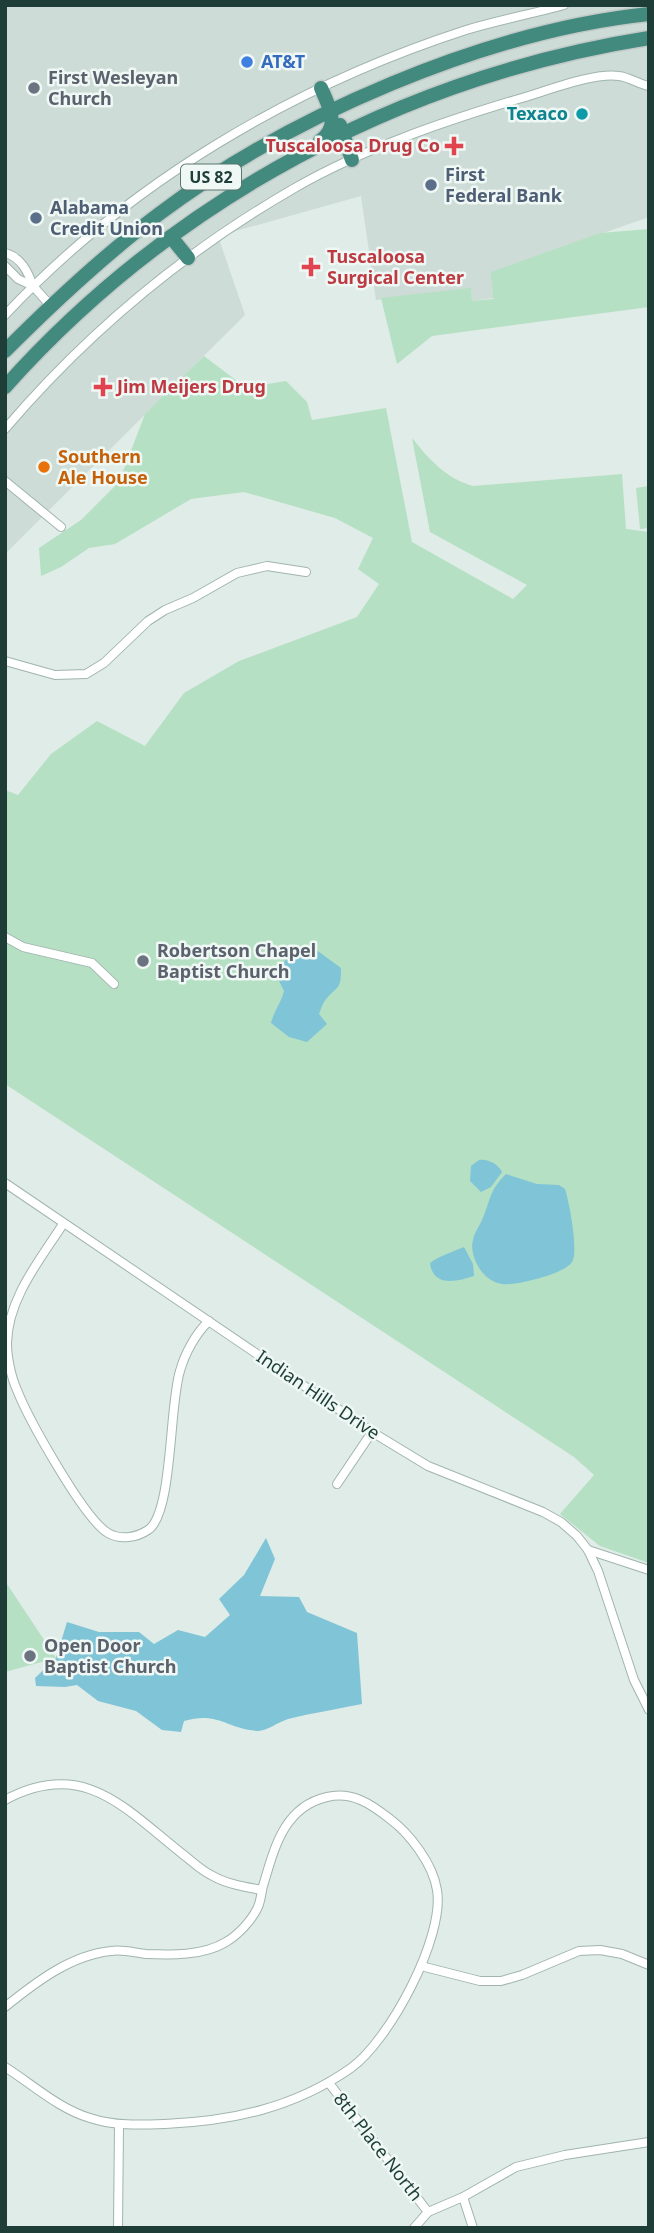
<svg xmlns="http://www.w3.org/2000/svg" width="654" height="2233" font-family="'Noto Sans',sans-serif">
<style>
.built{fill:#cddcd6}
.green{fill:#b5e0c3}
.water{fill:#80c4d7}
.lines{fill:none;stroke-linecap:round;stroke-linejoin:round}
.minor-casing{stroke:#a1b4af;stroke-width:10}
.trunk-casing{stroke:#c0c9c7;stroke-width:17}
.minor{stroke:#fff;stroke-width:8}
.trunk{stroke:#42897e;stroke-width:14}
.shop-dot{fill:#3f7fe0;stroke:#eff8f4;stroke-width:2.5}
.worship-dot{fill:#6b7280;stroke:#eff8f4;stroke-width:2.5}
.culture-dot{fill:#0f9aa8;stroke:#eff8f4;stroke-width:2.5}
.health-dot{fill:#e0444e;stroke:#eff8f4;stroke-width:2.5}
.service-dot{fill:#5c6f8a;stroke:#eff8f4;stroke-width:2.5}
.food-dot{fill:#e8710a;stroke:#eff8f4;stroke-width:2.5}
.labels{text-anchor:middle;stroke-width:5;stroke-linejoin:round;paint-order:stroke}
.shield{fill:#eff8f4;stroke:#5d7570;stroke-width:2}
.shield-label{font-size:16px;font-weight:bold;fill:#1e3d37}
.shop-label{font-size:18px;font-weight:bold;fill:#366cbe;stroke:#eff8f4;text-anchor:start}
.worship-label{font-size:18px;font-weight:bold;fill:#5b616d;stroke:#eff8f4;text-anchor:start}
.culture-label{font-size:18px;font-weight:bold;fill:#0d838f;stroke:#eff8f4;text-anchor:end}
.health-label{font-size:18px;font-weight:bold;fill:#be3a42;stroke:#eff8f4;text-anchor:start}
.service-label{font-size:18px;font-weight:bold;fill:#4e5e75;stroke:#eff8f4;text-anchor:start}
.food-label{font-size:18px;font-weight:bold;fill:#c56008;stroke:#eff8f4;text-anchor:start}
.street-label{font-size:18px;fill:#1e3d37;stroke:#eff8f4}
</style>
<rect width="100%" height="100%" fill="#dfece7"/>
<path class="built" d="M5,5H649V217L492,272L493,298L472,301L471,289L376,300L361,196L218,236L245,315L5,554Z"/>
<g class="green">
<path d="M649,229V307L432,336L397,364L381,298L471,288L472,301L493,299L491,272L600,233Z"/>
<path d="M204,356L237,381L250,387L286,381L307,402L312,420L386,408L412,542L513,599L527,585L430,532L412,438C430,460 445,478 473,486L622,474L626,529L649,532V1563L600,1546L560,1514L594,1475L574,1457L5,1084V790L18,795L51,754L97,721L145,746L184,693L239,661L357,617L379,584L358,569L373,538L335,518L244,492L191,499L115,544L89,548L61,567L41,576L39,548L81,520L119,482L145,414Z"/>
<path d="M649,486V528L640,529L636,488Z"/>
<path d="M5,1581L56,1658L5,1672Z"/>
</g>
<g class="water">
<path d="M315,949L341,968C341,989 339,985 327,998C323,1002 321,1009 319,1014L327,1024L307,1042L289,1037L271,1023C274,1011 281,1003 284,991L279,981C286,953 286,952 315,949Z"/>
<path d="M479,1160C488,1159 498,1164 502,1172L491,1187L481,1192L470,1181L471,1166Z"/>
<path d="M506,1174L537,1184L559,1185L565,1189C569,1201 579,1252 572,1262C565,1274 515,1286 502,1284C489,1282 480,1272 475,1260C473,1254 471,1247 473,1240C474,1233 479,1227 482,1220C491,1200 488,1192 506,1174Z"/>
<path d="M464,1247L473,1264L474,1276C456,1282 433,1287 430,1263C437,1257 455,1251 464,1247Z"/>
<path d="M266,1538L275,1559L260,1596L299,1597L307,1612L357,1633L362,1704C338,1709 312,1713 288,1719C278,1722 267,1731 258,1731C227,1729 218,1711 184,1721L181,1732L162,1730L136,1711L98,1701L77,1685L65,1687L36,1686L35,1678L56,1658L67,1622L99,1632H139L154,1644L178,1630L205,1637L230,1615L219,1599L244,1575Z"/>
</g>
<g class="lines">
<defs>
<g id="minor">
<path d="M5,253C21,257 28,272 33,286"/>
<path d="M5,266L18,279L33,286L50,305"/>
<path d="M5,315C130,182 293,86 466,30C498,20 532,14 564,5"/>
<path d="M5,429C87,333 184,252 293,189C360,150 442,122 515,100C542,93 592,72 619,76C629,77 638,84 649,86"/>
<path d="M5,481L61,527"/>
<path d="M5,661L55,675L86,674L104,663L148,621L165,610L193,598L237,573L267,566L306,572"/>
<path d="M5,937L23,947L92,963L114,984"/>
<path d="M5,1183L372,1432L428,1466L543,1512L561,1522L577,1536L588,1550L598,1571L634,1680L649,1710"/>
<path d="M63,1224C40,1260 8,1298 7,1343C7,1357 11,1377 17,1390C28,1418 84,1519 108,1533C120,1540 136,1538 148,1530C173,1514 169,1405 180,1371C185,1353 196,1333 209,1321"/>
<path d="M337,1484L372,1432"/>
<path d="M588,1550L649,1570"/>
<path d="M5,1800C85,1757 126,1810 185,1856C193,1862 201,1870 211,1875C226,1884 245,1887 262,1890"/>
<path d="M421,1966L480,1981H501L522,1975L579,1951L600,1950L622,1954L649,1965"/>
<path d="M5,2007C36,1982 71,1955 111,1951C123,1949 135,1953 146,1954C171,1955 203,1956 226,1942C238,1935 251,1921 257,1909C261,1902 261,1893 263,1886C274,1850 283,1807 327,1797C352,1791 371,1804 390,1819C410,1834 433,1864 437,1890C445,1937 389,2041 351,2068C294,2108 232,2121 165,2124C139,2125 114,2126 90,2118C59,2109 32,2084 5,2067"/>
<path d="M329,2083L428,2212"/>
<path d="M463,2197L473,2228"/>
<path d="M118,2228L119,2125"/>
<path d="M414,2228L428,2212L463,2197L516,2167L565,2155L649,2142"/>
</g>
<g id="trunk">
<path d="M340,125L352,160"/>
<path d="M320,141C341,126 329,107 321,88"/>
<path d="M171,237L188,258"/>
<path d="M5,351C54,302 104,255 159,214C289,116 486,31 649,14"/>
<path d="M5,387C172,200 402,77 649,38"/>
</g>
</defs>
<use href="#minor" class="minor-casing"/>
<use href="#trunk" class="trunk-casing"/>
<use href="#minor" class="minor"/>
<use href="#trunk" class="trunk"/>
</g>
<circle class="shop-dot" cx="247" cy="62" r="7"/>
<g class="worship-dot">
<circle cx="34" cy="88" r="7"/>
<circle cx="143" cy="961" r="7"/>
<circle cx="30" cy="1656" r="7"/>
</g>
<circle class="culture-dot" cx="582" cy="114" r="7"/>
<g class="health-dot">
<path d="M450.5 135.5h7v7h7v7h-7v7h-7v-7h-7v-7h7z"/>
<path d="M307.5 256.5h7v7h7v7h-7v7h-7v-7h-7v-7h7z"/>
<path d="M99.5 376.5h7v7h7v7h-7v7h-7v-7h-7v-7h7z"/>
</g>
<g class="service-dot">
<circle cx="431" cy="185" r="7"/>
<circle cx="36" cy="218" r="7"/>
</g>
<circle class="food-dot" cx="44" cy="467" r="7"/>
<g class="labels">
<rect class="shield" x="181" y="164.5" width="60" height="25" rx="5"/>
<g class="shield-label">
<text x="211" y="183">US 82</text>
</g>
<g class="shop-label">
<text x="261" y="68">AT&amp;T</text>
</g>
<g class="worship-label">
<text x="48" y="84">First Wesleyan<tspan x="48" dy="21">Church</tspan></text>
<text x="157" y="957">Robertson Chapel<tspan x="157" dy="21">Baptist Church</tspan></text>
<text x="44" y="1652">Open Door<tspan x="44" dy="21">Baptist Church</tspan></text>
</g>
<g class="culture-label">
<text x="568" y="120">Texaco</text>
</g>
<g class="health-label">
<text x="440" y="152" text-anchor="end">Tuscaloosa Drug Co</text>
<text x="327" y="263">Tuscaloosa<tspan x="327" dy="21">Surgical Center</tspan></text>
<text x="117" y="393">Jim Meijers Drug</text>
</g>
<g class="service-label">
<text x="445" y="181">First<tspan x="445" dy="21">Federal Bank</tspan></text>
<text x="50" y="214">Alabama<tspan x="50" dy="21">Credit Union</tspan></text>
</g>
<g class="food-label">
<text x="58" y="463">Southern<tspan x="58" dy="21">Ale House</tspan></text>
</g>
<g class="street-label">
<text transform="translate(318 1395) rotate(34)" y="6">Indian Hills Drive</text>
<text transform="translate(378 2147) rotate(52)" y="6">8th Place North</text>
</g>
</g>
<rect width="654" height="2233" fill="none" stroke="#1e3d37" stroke-width="14"/>
</svg>
